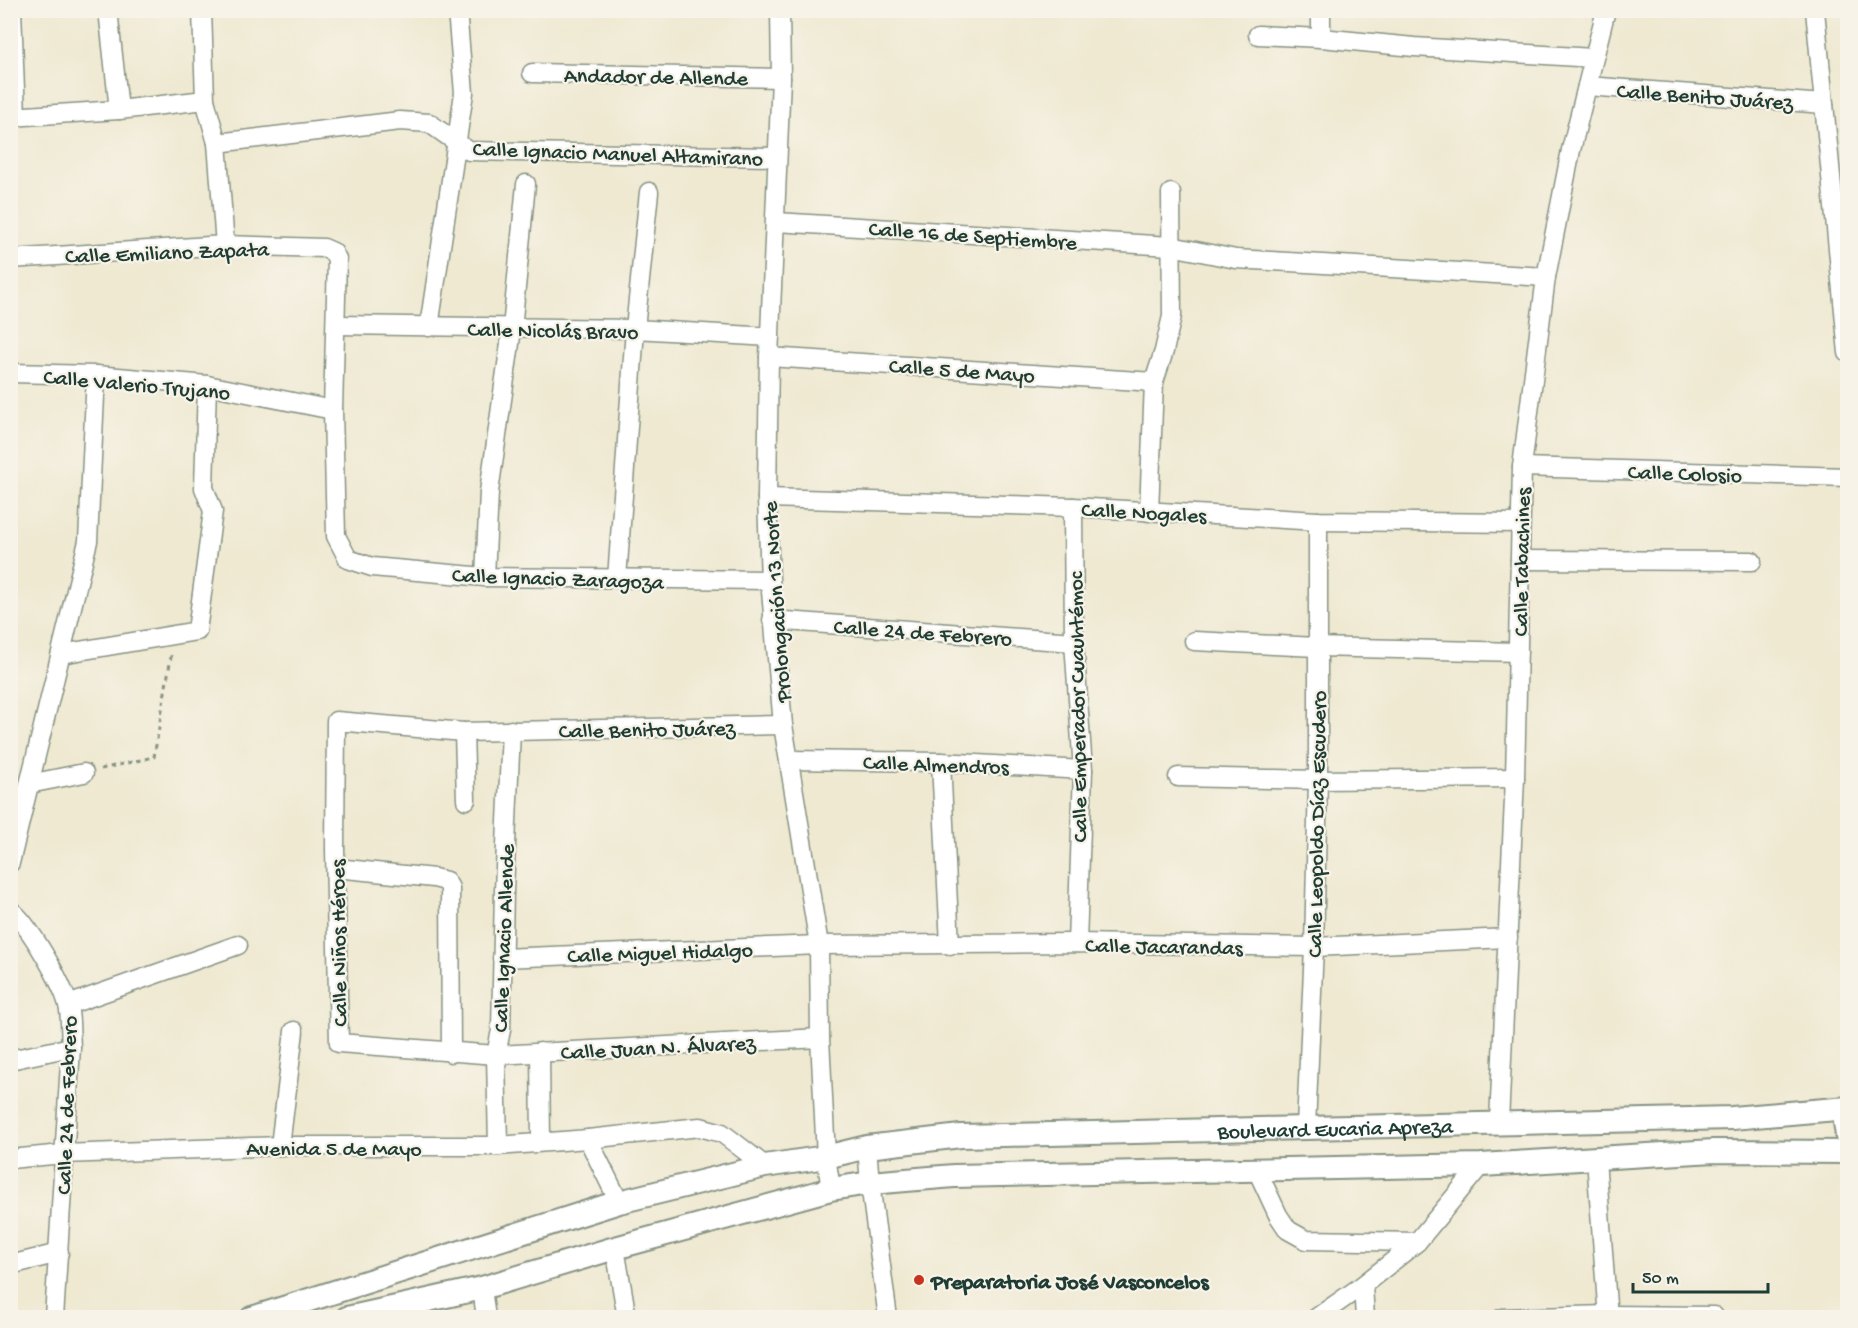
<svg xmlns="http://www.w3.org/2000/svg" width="1858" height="1328" font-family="'Gochi Hand',sans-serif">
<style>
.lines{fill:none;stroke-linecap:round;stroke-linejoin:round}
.minor-casing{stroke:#879383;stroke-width:21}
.major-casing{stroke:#879383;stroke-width:26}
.path{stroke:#879383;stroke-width:3;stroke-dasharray:4.5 4.5;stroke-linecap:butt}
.minor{stroke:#fff;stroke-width:18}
.major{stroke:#fff;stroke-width:22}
.poi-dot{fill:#c8321e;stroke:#f7f3e8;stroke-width:2}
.labels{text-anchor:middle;stroke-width:4.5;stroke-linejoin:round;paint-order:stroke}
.street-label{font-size:22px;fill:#1f3d34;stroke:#f7f3e8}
.poi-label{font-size:22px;font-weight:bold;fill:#1f3d34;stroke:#f7f3e8;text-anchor:start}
</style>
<rect width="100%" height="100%" fill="#f7f3e8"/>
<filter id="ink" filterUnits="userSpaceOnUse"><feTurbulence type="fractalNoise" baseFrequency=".0167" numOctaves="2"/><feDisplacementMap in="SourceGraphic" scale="12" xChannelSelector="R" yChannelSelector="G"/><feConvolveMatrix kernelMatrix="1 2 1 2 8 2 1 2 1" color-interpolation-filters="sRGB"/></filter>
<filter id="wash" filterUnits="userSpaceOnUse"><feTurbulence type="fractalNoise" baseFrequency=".008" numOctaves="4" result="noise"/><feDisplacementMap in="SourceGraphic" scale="24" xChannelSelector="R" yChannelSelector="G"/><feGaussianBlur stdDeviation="1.35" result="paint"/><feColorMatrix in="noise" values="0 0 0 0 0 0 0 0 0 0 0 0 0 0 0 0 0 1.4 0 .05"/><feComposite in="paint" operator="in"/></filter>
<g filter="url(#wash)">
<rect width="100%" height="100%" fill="#efe9d2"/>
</g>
<g filter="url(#ink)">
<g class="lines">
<defs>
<g id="minor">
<path d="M12,10L16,117"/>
<path d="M108,10L119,110"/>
<path d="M202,10L205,100L217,143L225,245"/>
<path d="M780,10L781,78L769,357L767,498L770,580L783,725L819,945L820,1038L826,1157L831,1189"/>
<path d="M1321,10V38"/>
<path d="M1815,10L1848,353"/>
<path d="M1258,35L1321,38L1414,47L1593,58"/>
<path d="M532,73L781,78"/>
<path d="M1587,86L1824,104"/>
<path d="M10,117L119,110L205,100"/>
<path d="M217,143L400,121L429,123L469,151L776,157"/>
<path d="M776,222L1171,246L1236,259L1546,277"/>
<path d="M10,259L225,245L324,248L333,252L337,259L333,410L336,536L348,559L372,567L485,577L770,580"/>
<path d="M336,325L635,329L770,337"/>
<path d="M429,327L464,93L457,10"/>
<path d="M769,357L1154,382"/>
<path d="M10,373L96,375L207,385L333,410"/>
<path d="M1522,467L1848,477"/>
<path d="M767,498L1073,507L1318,521L1520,523"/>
<path d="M1073,507L1074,642L1083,770L1077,943"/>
<path d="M1149,512L1154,382L1164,351L1172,316L1171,193"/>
<path d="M1520,560L1752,561"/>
<path d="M485,577L489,492L512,329L526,184"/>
<path d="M617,579L635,329L649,192"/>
<path d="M772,620L1074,642"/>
<path d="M1194,641L1317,647L1518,652"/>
<path d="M61,654L197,631L213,511L204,488L207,385"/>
<path d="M783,725L464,732L336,721L335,849L339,1043L496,1055L820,1038"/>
<path d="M464,732L466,800"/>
<path d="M789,760L941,762L1083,770"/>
<path d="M941,762L950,945"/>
<path d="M1178,777L1318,780L1515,778"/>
<path d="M29,784L84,773"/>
<path d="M10,863L88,541L96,375"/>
<path d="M336,868L434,878L446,881L450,888L451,1053"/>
<path d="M10,910C28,922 63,984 68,1005C71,1018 70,1034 71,1047L54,1318"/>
<path d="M502,958L819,945L1077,943L1314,947L1508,938"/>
<path d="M68,1005L238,945"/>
<path d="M540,1052L541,1141"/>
<path d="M10,1060L71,1047"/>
<path d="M1499,1122L1515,778L1522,467L1546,277L1571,150L1606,10"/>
<path d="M1306,1127L1314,947L1318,780V521"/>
<path d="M588,1139L619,1202"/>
<path d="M280,1146L294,1031"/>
<path d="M498,1146L496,1055L501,1030L504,891L511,730"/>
<path d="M867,1147L870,1183L888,1318"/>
<path d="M10,1159L63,1154L280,1146H498L588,1139L700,1127L722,1133L765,1166"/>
<path d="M1596,1159L1608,1318"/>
<path d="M1257,1170L1278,1215L1288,1230L1306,1240L1417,1242"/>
<path d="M615,1248L627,1318"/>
<path d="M10,1265L59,1253"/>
<path d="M1363,1285L1365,1318"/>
<path d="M482,1288L486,1318"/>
<path d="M1316,1318L1363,1285L1417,1242L1481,1165"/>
<path d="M1502,1318L1608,1315L1714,1316"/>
</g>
<g id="major">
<path d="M1848,1111L1845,1122L1848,1143"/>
<path id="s1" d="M252,1318L619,1202L765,1166L826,1157L867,1147L961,1136L1732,1118L1848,1108"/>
<path d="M347,1318L482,1288L615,1248L831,1189L870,1183L954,1176L1481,1165L1714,1151L1848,1152"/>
</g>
</defs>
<use href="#minor" class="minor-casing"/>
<use href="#major" class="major-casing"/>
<path class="path" d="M101,769L154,757L172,651"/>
<use href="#minor" class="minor"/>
<use href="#major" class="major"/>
</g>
</g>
<circle class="poi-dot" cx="919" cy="1280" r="6"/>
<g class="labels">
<g class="street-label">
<text transform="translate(656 75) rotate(1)" y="8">Andador de Allende</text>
<text transform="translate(1705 95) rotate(4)" y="8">Calle Benito Juárez</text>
<text transform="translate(618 152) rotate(2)" y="8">Calle Ignacio Manuel Altamirano</text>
<text transform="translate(973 234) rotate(4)" y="8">Calle 16 de Septiembre</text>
<text transform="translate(167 251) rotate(-2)" y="8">Calle Emiliano Zapata</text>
<text transform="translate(553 329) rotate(1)" y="8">Calle Nicolás Bravo</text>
<text transform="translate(962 369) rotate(4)" y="8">Calle 5 de Mayo</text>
<text transform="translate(137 383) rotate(5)" y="8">Calle Valerio Trujano</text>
<text transform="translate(1685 472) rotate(2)" y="8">Calle Colosio</text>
<text transform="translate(1144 511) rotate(3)" y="8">Calle Nogales</text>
<text transform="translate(1520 562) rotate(-89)" y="8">Calle Tabachines</text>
<text transform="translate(558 577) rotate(2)" y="8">Calle Ignacio Zaragoza</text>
<text transform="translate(775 602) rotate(-94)" y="8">Prolongación 13 Norte</text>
<text transform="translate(923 631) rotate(4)" y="8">Calle 24 de Febrero</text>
<text transform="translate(1076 707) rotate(-91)" y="8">Calle Emperador Cuauhtémoc</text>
<text transform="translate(647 728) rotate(-1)" y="8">Calle Benito Juárez</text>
<text transform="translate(936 763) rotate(2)" y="8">Calle Almendros</text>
<text transform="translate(1315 824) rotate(-89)" y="8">Calle Leopoldo Díaz Escudero</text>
<text transform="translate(502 938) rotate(-88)" y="8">Calle Ignacio Allende</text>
<text transform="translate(337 943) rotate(-91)" y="8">Calle Niños Héroes</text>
<text transform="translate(1164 945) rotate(1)" y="8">Calle Jacarandas</text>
<text transform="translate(660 951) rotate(-2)" y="8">Calle Miguel Hidalgo</text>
<text transform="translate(658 1046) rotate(-3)" y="8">Calle Juan N. Álvarez</text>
<text transform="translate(65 1105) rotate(-88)" y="8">Calle 24 de Febrero</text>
<text dy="8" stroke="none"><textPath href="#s1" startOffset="1108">Boulevard Eucaria Apreza</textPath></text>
<text x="334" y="1155">Avenida 5 de Mayo</text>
</g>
<g class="poi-label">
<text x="931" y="1288">Preparatoria José Vasconcelos</text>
</g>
</g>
<rect width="1858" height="1328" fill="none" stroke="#f7f3e8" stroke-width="36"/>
<path d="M1633 1283v9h135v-9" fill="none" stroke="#1f3d34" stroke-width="3"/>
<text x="1642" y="1283" font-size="18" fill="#1f3d34" stroke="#f7f3e8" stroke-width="4.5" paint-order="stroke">50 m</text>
</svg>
